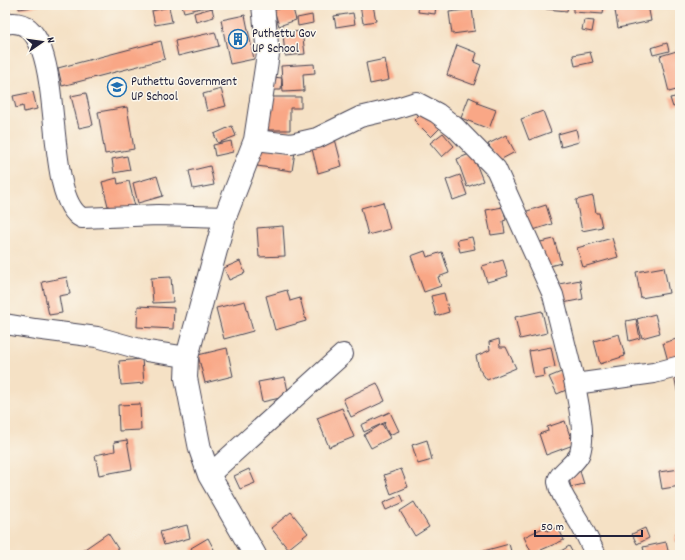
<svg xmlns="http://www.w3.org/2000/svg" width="685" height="560" font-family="Dekko,sans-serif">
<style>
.building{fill:#f9a786}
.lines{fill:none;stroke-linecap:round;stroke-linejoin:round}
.minor-casing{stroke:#423f50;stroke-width:22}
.major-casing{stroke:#423f50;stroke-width:24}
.minor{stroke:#fff;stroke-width:20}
.major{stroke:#fff;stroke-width:22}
.labels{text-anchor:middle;stroke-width:3;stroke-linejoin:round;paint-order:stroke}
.poi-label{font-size:13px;fill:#22223b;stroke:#fbf7ec;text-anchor:start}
</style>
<rect width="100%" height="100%" fill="#fbf7ec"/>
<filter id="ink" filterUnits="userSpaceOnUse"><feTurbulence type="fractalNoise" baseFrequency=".025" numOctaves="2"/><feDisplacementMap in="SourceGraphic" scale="8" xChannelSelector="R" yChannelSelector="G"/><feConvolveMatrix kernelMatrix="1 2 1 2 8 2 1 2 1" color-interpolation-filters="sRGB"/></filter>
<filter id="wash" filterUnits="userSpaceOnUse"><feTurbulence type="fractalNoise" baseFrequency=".012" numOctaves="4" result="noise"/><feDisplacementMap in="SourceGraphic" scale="16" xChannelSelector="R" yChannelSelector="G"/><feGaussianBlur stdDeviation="0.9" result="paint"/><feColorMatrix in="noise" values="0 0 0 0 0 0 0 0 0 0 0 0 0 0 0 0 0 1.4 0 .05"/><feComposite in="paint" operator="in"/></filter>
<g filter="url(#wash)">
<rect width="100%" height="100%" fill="#f5e1c5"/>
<g id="blocks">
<g class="building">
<path d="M19,5H39V6L19,9Z"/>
<path d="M182,5H210V6L184,12Z"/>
<path d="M292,5L296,20L279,26L274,10Z"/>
<path d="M360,5H373L376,21L363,23Z"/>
<path d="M419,5H436L435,14L418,12Z"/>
<path d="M547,5H568L567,11L546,9Z"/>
<path d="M573,5H604L603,14L573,12Z"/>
<path d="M614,5H648L651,21L618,28Z"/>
<path d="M169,7L172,22L155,25L152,11Z"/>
<path d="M212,8L214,17L196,22L194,13Z"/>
<path d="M472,9L475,31L452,34L449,12Z"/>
<path d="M353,13L355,24L336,27L334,16Z"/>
<path d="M245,15L254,59L230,64L221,20Z"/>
<path d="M312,15L313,23L298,26L297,18Z"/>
<path d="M584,20L594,21L592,32L582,30Z"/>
<path d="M302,31L305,54L285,56L283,33Z"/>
<path d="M215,32L219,46L178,56L175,41Z"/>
<path d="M161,41L165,59L62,86L58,68Z"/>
<path d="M667,43L669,51L653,55L651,48Z"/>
<path d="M457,45L477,53L474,62L481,65L474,85L447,75Z"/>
<path d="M680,50V89L669,92L660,56Z"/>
<path d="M590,52L593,62L575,66L573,55Z"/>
<path d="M385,59L389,80L370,84L366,63Z"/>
<path d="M314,64L315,73L303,74L304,91L283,92L281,66Z"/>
<path d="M273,77L282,78L281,90H272Z"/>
<path d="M221,89L226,106L207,111L203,94Z"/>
<path d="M33,92L37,109L24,112L23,106L16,108L13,96Z"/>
<path d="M86,93L93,125L79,128L71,96Z"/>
<path d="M680,96V105L673,107L670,98Z"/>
<path d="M268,97H301V108H290V130H267Z"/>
<path d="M469,97L478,101L477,103L496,110L489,129L461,118Z"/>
<path d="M127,107L134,149L105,154L98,112Z"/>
<path d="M423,111L440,128L431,137L414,120Z"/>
<path d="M543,111L551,132L529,140L521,119Z"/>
<path d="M232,126L236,136L218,143L214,134Z"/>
<path d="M576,129L579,142L561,147L558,134Z"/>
<path d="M443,133L454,146L442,157L430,143Z"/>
<path d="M506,135L515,152L498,161L488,144Z"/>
<path d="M335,139L342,166L318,173L311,145Z"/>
<path d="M231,141L233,152L215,156L213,145Z"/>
<path d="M259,147L295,152L292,171L257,166Z"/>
<path d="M472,153L483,181L467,187L457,159Z"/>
<path d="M127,156L130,170L114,173L112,159Z"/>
<path d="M210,166L214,185L193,189L189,171Z"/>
<path d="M460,175L467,195L453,200L446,180Z"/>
<path d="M157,176L163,196L138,203L133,183Z"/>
<path d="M117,178L118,184L129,181L135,207L110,214L102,182Z"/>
<path d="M593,196L596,213H599L602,227L582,231L576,200Z"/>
<path d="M383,202L390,229L368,235L361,208Z"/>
<path d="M546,205L552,224L527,232L521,213Z"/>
<path d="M503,207L506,220L503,221L505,233L491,235L486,210Z"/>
<path d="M283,226L285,256L259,257L257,228Z"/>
<path d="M472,237L475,249L460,252L457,240Z"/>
<path d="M612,238L618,257L583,267L577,248Z"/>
<path d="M554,239L561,263L542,268L536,243Z"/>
<path d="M425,251L427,257L442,252L449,273L438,277L441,286L424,292L411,256Z"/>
<path d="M503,260L508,276L487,282L482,266Z"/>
<path d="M240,261L245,273L229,280L224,268Z"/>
<path d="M664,267L669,293L641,298L636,272Z"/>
<path d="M67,277L70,294L59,296L62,313L49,315L42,282Z"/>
<path d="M171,277L173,302L153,303L151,278Z"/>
<path d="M580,280L583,299L563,303L559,284Z"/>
<path d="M287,290L290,301L300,298L306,321L275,330L266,296Z"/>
<path d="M444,293L449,312L436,316L431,296Z"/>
<path d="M245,301L253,331L224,339L216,308Z"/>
<path d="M138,306L174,308L173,329L137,327Z"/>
<path d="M542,311L547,333L520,339L515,317Z"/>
<path d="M655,314L660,333L642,338L637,319Z"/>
<path d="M636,319L640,338L629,341L626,321Z"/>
<path d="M619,334L625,356L600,364L594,341Z"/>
<path d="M680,338V357L668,361L663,343Z"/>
<path d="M499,339L500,347H506L516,368L487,380L479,369L476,356L490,350L489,342Z"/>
<path d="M551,347L555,367L544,369L545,376L534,378L529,351Z"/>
<path d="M227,348L233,376L205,383L198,355Z"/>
<path d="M142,359L144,383L121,385L119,361Z"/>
<path d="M566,370L573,387L557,394L549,377Z"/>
<path d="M680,374V400H679L674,375Z"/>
<path d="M285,377L289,396L262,402L258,382Z"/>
<path d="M377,383L385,401L351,417L343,399Z"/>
<path d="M140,404L141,430L119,431L118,405Z"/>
<path d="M342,408L354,437L329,447L317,418Z"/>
<path d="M390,412L399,431L389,435L384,424L386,422L364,432L361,425Z"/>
<path d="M565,421L573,445L546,455L539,434L548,431L547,427Z"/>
<path d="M382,424L390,438L371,448L364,435Z"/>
<path d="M127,440L132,469L99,475L95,455L115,451L114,442Z"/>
<path d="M427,440L432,460L418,464L412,445Z"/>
<path d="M579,468L584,484L571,487L567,471Z"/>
<path d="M249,469L255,483L240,489L234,476Z"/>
<path d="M401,469L408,487L391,494L384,475Z"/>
<path d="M680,469V486L662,489L659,472Z"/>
<path d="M401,495L404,502L386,510L383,503Z"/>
<path d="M414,502L429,527L415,536L400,511Z"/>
<path d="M291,512L308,533L288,549L271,528Z"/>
<path d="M187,525L190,538L164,545L160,532Z"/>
<path d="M545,527L547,531L558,527L564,540L532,554L524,537Z"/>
<path d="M645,528L649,538L637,544L632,534Z"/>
<path d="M108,533L122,555H76Z"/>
<path d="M676,534L680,535V542L675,541Z"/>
<path d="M208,538L217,555H194L191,548Z"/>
<path d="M666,542L669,555H645L643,547Z"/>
<path d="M509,544L512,555H480V552Z"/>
<path d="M569,546L574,555H554L566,548Z"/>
</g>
</g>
</g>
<g filter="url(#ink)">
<use href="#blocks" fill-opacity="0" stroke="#423f50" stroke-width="1"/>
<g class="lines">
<defs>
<g id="minor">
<path d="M5,24C73,8 37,194 82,218L158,215L225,217"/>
<path d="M255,140L291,144L317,138L360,117L394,109L416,102L437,113L455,127L496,169L553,295L575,384L654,373L680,366"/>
<path d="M5,324L35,329L97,337L147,351L187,357"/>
<path d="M575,384C578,405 586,433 580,453C577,463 557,474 558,482C560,495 570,506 576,517C584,529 589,542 596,555"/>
<path d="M209,475L343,354"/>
</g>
<path id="major" d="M255,555L209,475L200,449L186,378L187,357L225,217L255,140L268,54L263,5"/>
</defs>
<use href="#minor" class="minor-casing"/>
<use href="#major" class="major-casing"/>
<use href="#minor" class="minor"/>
<use href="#major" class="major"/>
</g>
</g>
<defs>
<symbol id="building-ring" viewBox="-11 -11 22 22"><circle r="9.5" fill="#fbf7ec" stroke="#1f6fb2" stroke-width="1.5"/><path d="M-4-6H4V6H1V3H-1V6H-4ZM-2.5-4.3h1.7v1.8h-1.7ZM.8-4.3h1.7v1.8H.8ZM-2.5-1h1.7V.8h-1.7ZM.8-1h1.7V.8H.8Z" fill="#1f6fb2"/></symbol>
<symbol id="school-ring" viewBox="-11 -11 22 22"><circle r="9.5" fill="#fbf7ec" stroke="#1f6fb2" stroke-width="1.5"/><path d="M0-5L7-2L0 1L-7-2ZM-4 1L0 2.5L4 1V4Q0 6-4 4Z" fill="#1f6fb2"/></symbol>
</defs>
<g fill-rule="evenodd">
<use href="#building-ring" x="227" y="28" width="22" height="22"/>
<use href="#school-ring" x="106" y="76" width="22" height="22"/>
</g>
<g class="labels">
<g class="poi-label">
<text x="252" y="37">Puthettu Gov<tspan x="252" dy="15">UP School</tspan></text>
<text x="131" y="85">Puthettu Government<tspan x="131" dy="15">UP School</tspan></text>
</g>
</g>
<rect width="685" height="560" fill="none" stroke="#fbf7ec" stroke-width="20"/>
<g transform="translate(42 42) rotate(77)" stroke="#fbf7ec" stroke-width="3" paint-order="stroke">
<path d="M0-3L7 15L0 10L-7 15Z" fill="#22223b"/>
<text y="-6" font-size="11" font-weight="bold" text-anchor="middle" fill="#22223b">N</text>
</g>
<path d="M535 530v6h107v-6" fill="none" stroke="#22223b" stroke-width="2"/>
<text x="541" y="530" font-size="12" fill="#22223b" stroke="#fbf7ec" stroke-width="3" paint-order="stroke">50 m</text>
</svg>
